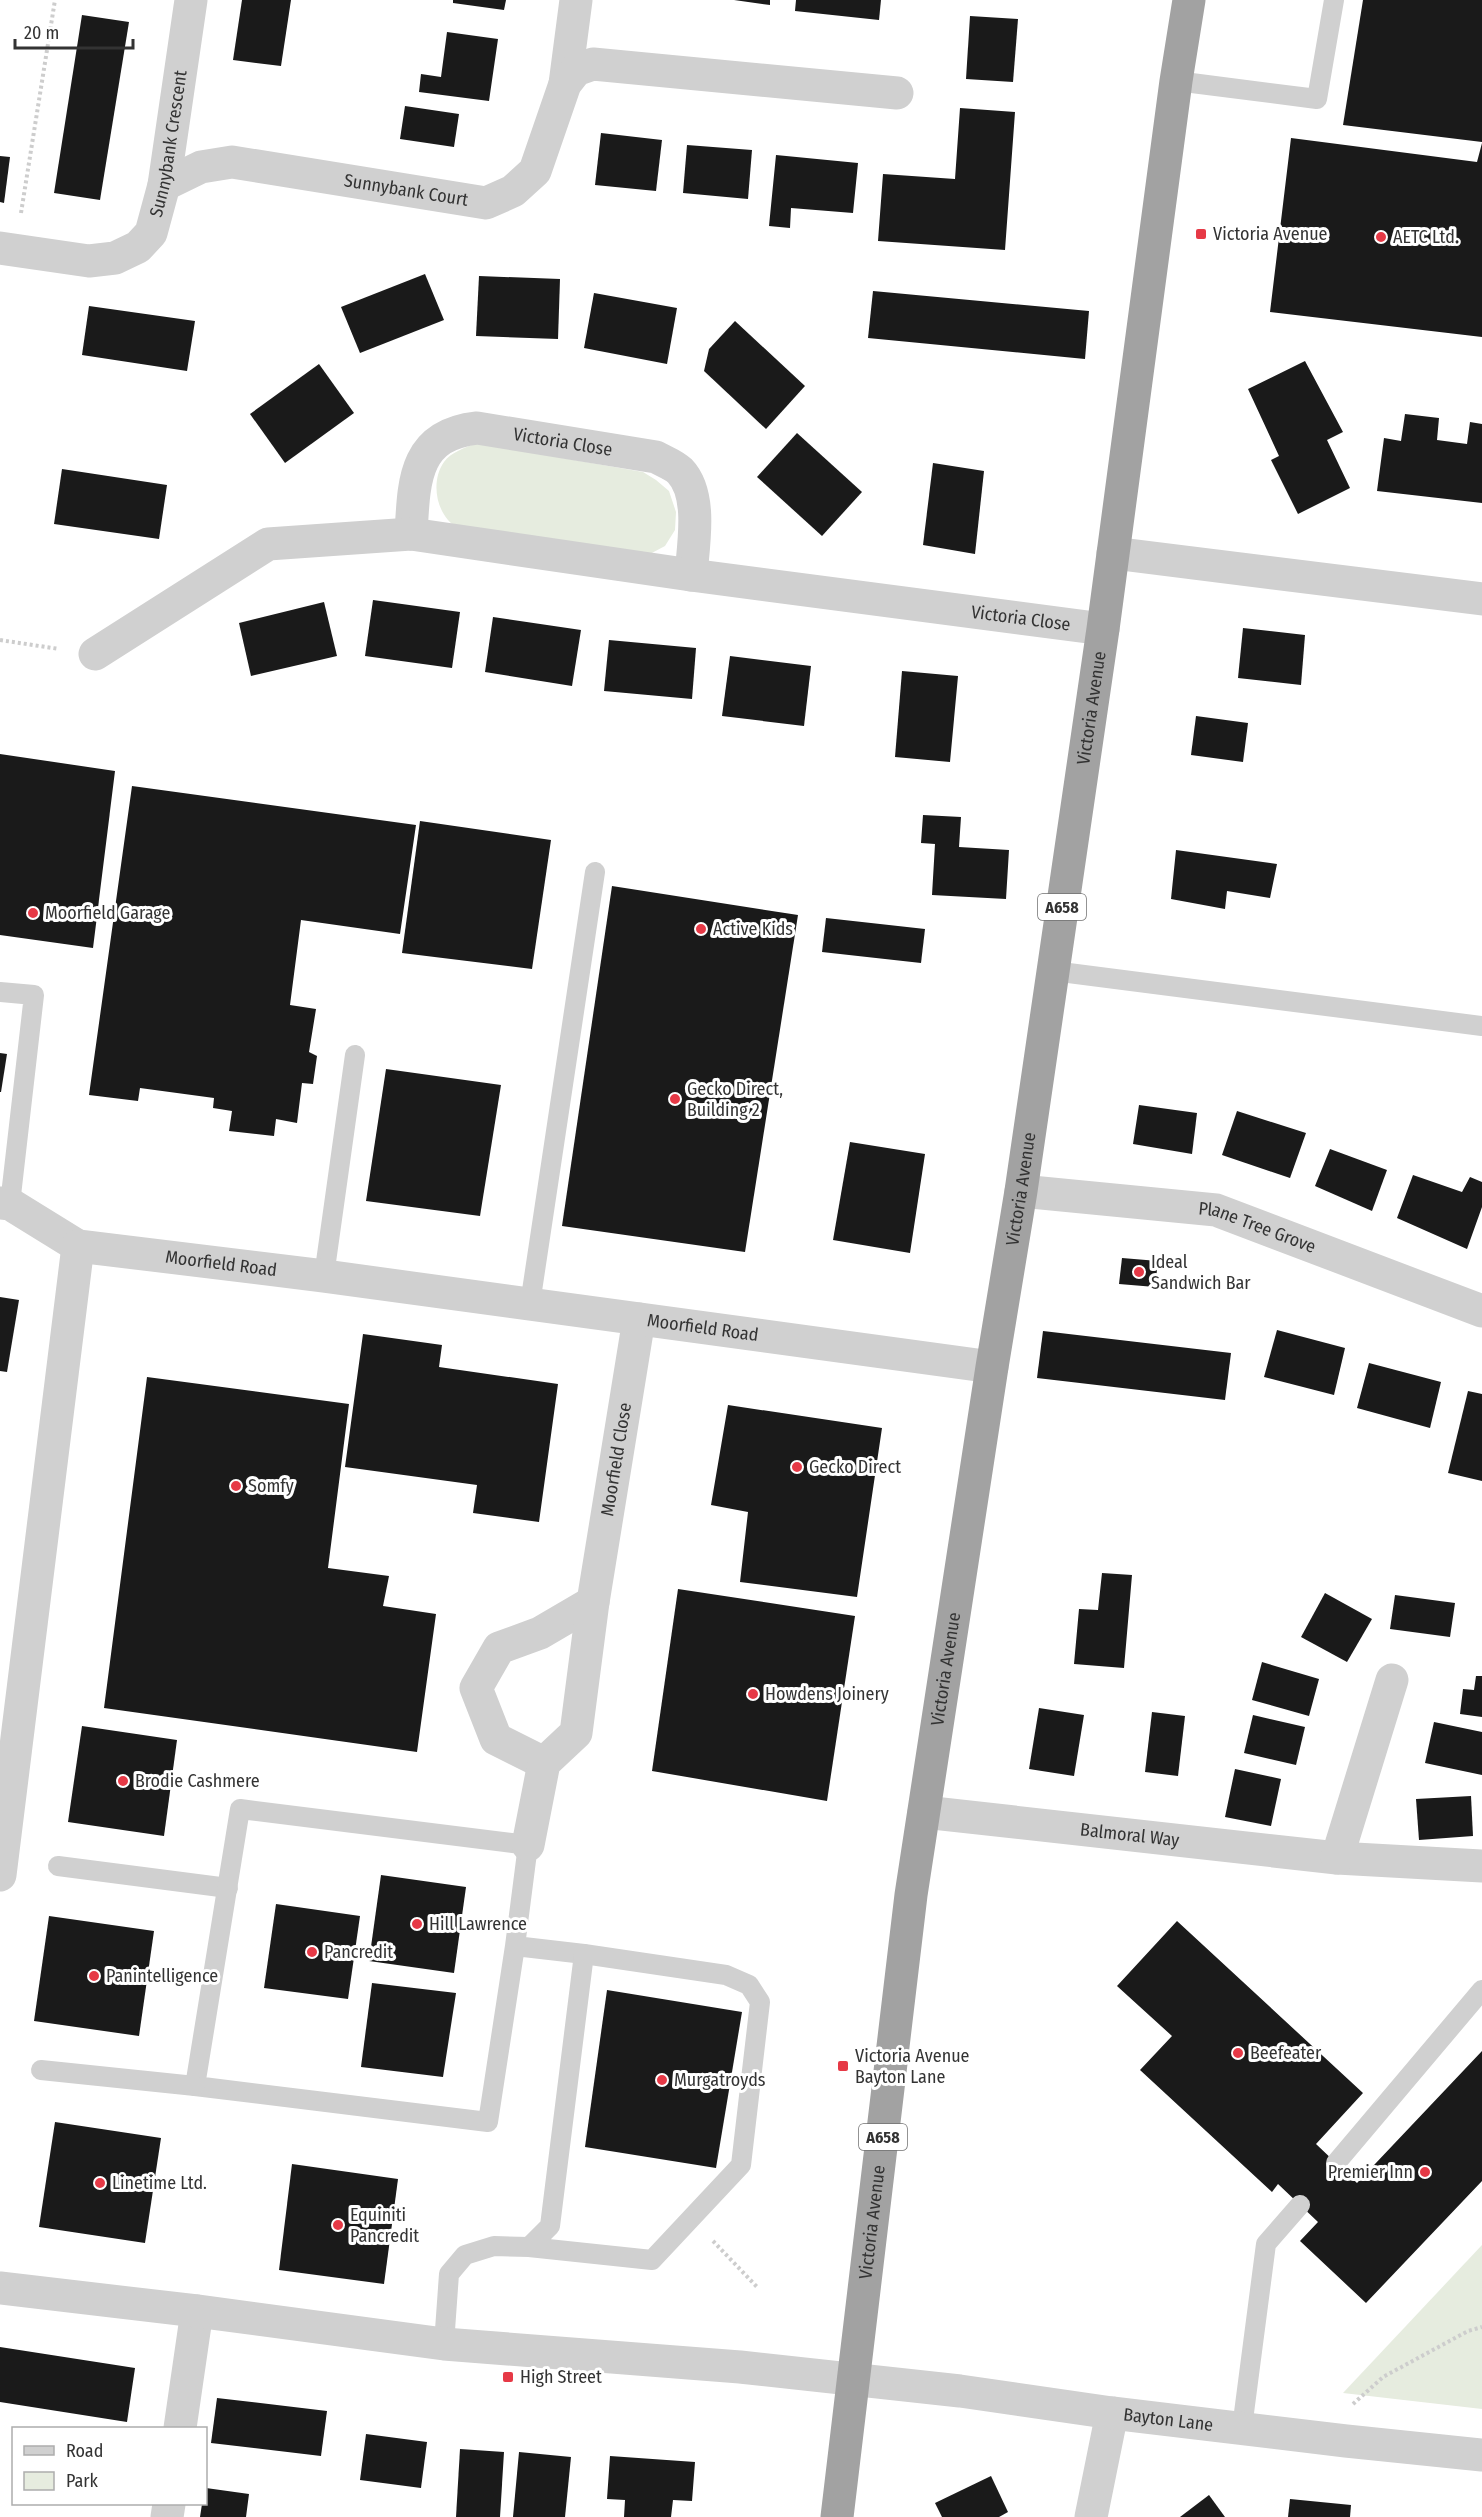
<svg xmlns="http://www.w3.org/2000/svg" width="1482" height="2517" font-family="'Fira Sans Condensed',sans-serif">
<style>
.green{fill:#e6ecdf}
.building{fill:#1a1a1a}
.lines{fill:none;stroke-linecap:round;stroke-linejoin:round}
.path{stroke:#cdcdcd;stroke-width:4;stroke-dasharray:3 3;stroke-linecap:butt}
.service{stroke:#d0d0d0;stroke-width:20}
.minor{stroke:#d0d0d0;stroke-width:33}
.tertiary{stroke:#d0d0d0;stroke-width:33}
.trunk{stroke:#a2a2a2;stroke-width:33}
.poi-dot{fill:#e63946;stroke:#fff;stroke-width:2}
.labels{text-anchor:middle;stroke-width:6;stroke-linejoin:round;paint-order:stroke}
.shield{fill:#fff;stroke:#707070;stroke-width:1.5}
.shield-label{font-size:16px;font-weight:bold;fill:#333}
.street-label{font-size:18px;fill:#333;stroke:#fff}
.poi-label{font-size:18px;fill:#333;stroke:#fff;text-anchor:start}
</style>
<rect width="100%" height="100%" fill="#fff"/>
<g class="green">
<path d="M476,443L643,472L656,480L669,491L676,512L675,530L665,546L648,555L464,531C459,528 452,525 448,520C435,505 432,479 444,462C451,452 465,448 476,443Z"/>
<path d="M1482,2245V2409L1343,2393Z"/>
</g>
<g class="building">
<path d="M242,0H291L281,66L233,60Z"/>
<path d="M453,0H506L504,10L453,3Z"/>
<path d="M734,0H770V5Z"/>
<path d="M796,0H881L879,20L795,11Z"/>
<path d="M1363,0H1482V142L1343,125Z"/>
<path d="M82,15L129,22L100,200L54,193Z"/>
<path d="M970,16L1018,19L1013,82L966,79Z"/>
<path d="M447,32L498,39L489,101L419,92L421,74L441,77Z"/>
<path d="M405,106L459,114L454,147L400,139Z"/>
<path d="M960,108L1015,112L1005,250L878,241L883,174L955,179Z"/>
<path d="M601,133L662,140L656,191L595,185Z"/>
<path d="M1291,138L1477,162L1482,143V337L1270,312Z"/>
<path d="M687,145L752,150L748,199L683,193Z"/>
<path d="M776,155L858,163L853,213L791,208L790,228L769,226Z"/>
<path d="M0,156L10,157L4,203L0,202Z"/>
<path d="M425,274L444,320L360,353L341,307Z"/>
<path d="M479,276L560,279L558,339L476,336Z"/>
<path d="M873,291L1089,311L1085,359L868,338Z"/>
<path d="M594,293L677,308L667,364L584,348Z"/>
<path d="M89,306L195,321L187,371L82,355Z"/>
<path d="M735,321L805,386L766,429L704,371L709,349Z"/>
<path d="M1305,361L1343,432L1327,440L1350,488L1298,514L1271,460L1279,456L1248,389Z"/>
<path d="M319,364L354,413L285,463L250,414Z"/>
<path d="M1405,414L1439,418L1437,440L1467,444L1470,422L1482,424V503L1377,491L1384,438L1401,441Z"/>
<path d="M797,433L862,492L822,536L757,477Z"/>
<path d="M933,463L984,471L975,554L923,545Z"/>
<path d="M62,469L167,485L159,539L54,524Z"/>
<path d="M373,600L460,612L452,668L365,656Z"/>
<path d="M324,602L337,656L251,676L239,623Z"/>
<path d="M493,617L581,630L572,686L485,672Z"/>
<path d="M1243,628L1305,635L1301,685L1238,678Z"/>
<path d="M609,640L696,648L692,699L604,691Z"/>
<path d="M730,656L811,666L804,726L722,716Z"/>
<path d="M902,671L958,676L950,762L895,757Z"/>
<path d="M1196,716L1248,723L1243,762L1191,755Z"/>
<path d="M0,754L115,771L93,948L0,935Z"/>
<path d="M132,786L416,825L400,934L301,920L290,1005L316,1009L309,1052L317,1056L313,1084L302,1083L297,1123L276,1119L274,1136L229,1131L232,1111L213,1108L214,1098L140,1088L138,1101L89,1095Z"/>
<path d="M923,815L961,817L959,847L1009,850L1006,899L932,895L935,844L921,843Z"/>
<path d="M420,821L551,840L532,969L402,953Z"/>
<path d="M1176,850L1277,864L1270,898L1227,891L1225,909L1171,899Z"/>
<path d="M612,886L798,915L745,1252L562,1226Z"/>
<path d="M826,918L925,929L921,963L822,952Z"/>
<path d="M0,1053L7,1054L1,1092H0Z"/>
<path d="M386,1069L501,1085L480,1216L366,1201Z"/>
<path d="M1139,1105L1197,1113L1192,1154L1133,1144Z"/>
<path d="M1237,1111L1306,1133L1290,1178L1222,1155Z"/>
<path d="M850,1142L925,1154L910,1253L833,1240Z"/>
<path d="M1330,1149L1387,1170L1372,1211L1315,1186Z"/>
<path d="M1413,1175L1462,1192L1470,1177L1482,1182V1207L1467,1249L1397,1218Z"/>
<path d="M1122,1258L1158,1261L1155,1287L1119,1284Z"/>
<path d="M0,1297L19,1300L7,1372L0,1371Z"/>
<path d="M1277,1330L1345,1348L1334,1395L1264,1377Z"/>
<path d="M1043,1331L1231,1353L1225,1400L1037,1378Z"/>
<path d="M363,1334L442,1345L439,1367L558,1384L539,1522L473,1513L477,1485L345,1467Z"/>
<path d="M1369,1363L1441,1382L1430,1428L1357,1408Z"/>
<path d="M147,1377L349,1404L328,1568L389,1576L383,1606L436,1614L417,1752L104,1708Z"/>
<path d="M1468,1391L1482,1394V1481L1448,1473Z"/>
<path d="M728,1405L882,1428L857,1597L740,1582L748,1512L711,1505Z"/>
<path d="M1102,1573L1132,1575L1124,1668L1074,1664L1079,1609L1098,1610Z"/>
<path d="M678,1589L855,1616L827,1801L652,1771Z"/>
<path d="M1325,1593L1372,1619L1347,1662L1301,1637Z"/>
<path d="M1395,1595L1455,1603L1450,1637L1390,1629Z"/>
<path d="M1262,1662L1319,1679L1309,1716L1252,1700Z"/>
<path d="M1476,1676H1482V1717L1460,1714L1463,1689L1474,1690Z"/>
<path d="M1039,1708L1084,1715L1074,1776L1029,1769Z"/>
<path d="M1152,1712L1185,1716L1178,1776L1145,1772Z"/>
<path d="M1253,1715L1305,1727L1296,1765L1244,1753Z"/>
<path d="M1434,1722L1482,1732V1775L1425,1763Z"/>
<path d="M82,1726L177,1740L164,1836L68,1822Z"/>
<path d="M1235,1769L1281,1779L1271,1826L1225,1817Z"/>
<path d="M1471,1796L1473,1836L1419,1840L1416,1799Z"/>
<path d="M381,1875L466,1887L454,1973L369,1961Z"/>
<path d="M276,1904L360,1916L348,1999L264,1988Z"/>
<path d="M49,1916L154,1931L139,2036L34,2021Z"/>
<path d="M1177,1921L1363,2093L1316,2144L1357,2183L1482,2051V2181L1366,2303L1300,2241L1318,2222L1278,2184L1272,2192L1140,2070L1172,2036L1117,1986Z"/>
<path d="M372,1983L456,1993L443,2077L361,2067Z"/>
<path d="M607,1990L742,2012L716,2168L585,2147Z"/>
<path d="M55,2122L161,2138L145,2243L39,2227Z"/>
<path d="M292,2164L398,2179L384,2284L279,2270Z"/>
<path d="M0,2347L135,2368L127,2422L0,2402Z"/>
<path d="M217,2398L327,2411L321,2456L211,2443Z"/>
<path d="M366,2434L427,2442L421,2488L360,2480Z"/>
<path d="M460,2449L504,2452L500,2517H456Z"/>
<path d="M519,2452L571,2457L565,2517H513Z"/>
<path d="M610,2456L695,2462L692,2501L673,2500L671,2517H624L625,2500L607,2499Z"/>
<path d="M991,2476L1008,2512L999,2517H942L935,2503Z"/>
<path d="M206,2488L249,2494L246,2517H200L202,2504H206Z"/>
<path d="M1209,2495L1225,2517H1180Z"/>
<path d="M1290,2499L1351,2505L1350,2517H1288Z"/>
</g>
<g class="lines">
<g class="path">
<path d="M21,213L55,0"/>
<path d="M0,640L59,649"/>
<path d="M713,2241L758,2288"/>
<path d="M1353,2404L1383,2377L1468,2331L1482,2327"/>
</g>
<g class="service">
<path d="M1176,81L1317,99L1334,0"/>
<path d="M1053,971L1482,1026"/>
<path d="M0,992L34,995L10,1204"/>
<path d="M324,1276L355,1055"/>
<path d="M530,1304L595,872"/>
<path d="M58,1866L228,1888"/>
<path d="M515,1946L488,2122L195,2086L240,1809L528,1845L515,1946L584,1954"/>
<path d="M41,2070L195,2086"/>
<path d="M1336,2163L1482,1990"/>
<path d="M444,2344L449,2274L465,2255L494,2246L529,2247L652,2260L741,2165L760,2002L749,1985L726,1975L584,1954L550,2226L529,2247"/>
<path d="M1242,2428L1266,2244L1300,2205"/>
</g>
<g class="minor">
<path d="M565,84L576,0"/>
<path id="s1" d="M164,185L201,167L232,162L486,203L513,191L535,171L565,84L576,70L593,64L897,93"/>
<path id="s2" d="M0,248L89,261L115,258L138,247L151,233L164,185L191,0"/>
<path id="s3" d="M411,534C414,482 413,435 477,428L656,457C663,461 674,465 680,471C703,495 693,546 691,575"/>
<path d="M1113,553L1482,599"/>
<path id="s4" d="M95,654L268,544L411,534L691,575L1103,629"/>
<path id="s5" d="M1021,1191L1216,1210L1482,1311"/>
<path d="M0,1203L10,1204L78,1246"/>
<path d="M544,1763L496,1739L476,1688L499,1648L540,1633L593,1602"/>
<path id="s6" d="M924,1812L1337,1858L1482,1866"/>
<path id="s7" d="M528,1845L544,1763L576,1733L593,1602L639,1319"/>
<path d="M1337,1858L1392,1680"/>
<path id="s8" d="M0,1875L78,1246L324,1276L992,1367"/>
<path d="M180,2428L197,2311"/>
<path d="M167,2517L169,2504"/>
<path d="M1091,2517L1112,2413"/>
</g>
<path class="tertiary" id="s9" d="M0,2288L197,2311L444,2344L740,2367L960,2391L1112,2413L1346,2441L1482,2455"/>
<path class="trunk" id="s10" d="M837,2517L911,1895L992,1367L1021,1191L1103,629L1176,81L1189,0"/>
</g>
<g class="poi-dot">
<rect x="1195" y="228" width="12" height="12" rx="3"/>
<circle cx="1381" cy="237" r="6"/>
<circle cx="33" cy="913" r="6"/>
<circle cx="701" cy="929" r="6"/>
<circle cx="675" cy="1099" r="6"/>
<circle cx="1139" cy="1272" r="6"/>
<circle cx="797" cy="1467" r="6"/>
<circle cx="236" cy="1486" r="6"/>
<circle cx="753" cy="1694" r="6"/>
<circle cx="123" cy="1781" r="6"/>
<circle cx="417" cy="1924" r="6"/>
<circle cx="312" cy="1952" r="6"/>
<circle cx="94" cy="1976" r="6"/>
<circle cx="1238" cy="2053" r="6"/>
<rect x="837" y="2060" width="12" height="12" rx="3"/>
<circle cx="662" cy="2080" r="6"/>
<circle cx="1425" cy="2172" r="6"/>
<circle cx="100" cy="2183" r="6"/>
<circle cx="338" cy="2225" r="6"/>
<rect x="502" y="2371" width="12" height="12" rx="3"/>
</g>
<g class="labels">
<g class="shield">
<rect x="1038" y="894" width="48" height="26" rx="4.5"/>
<rect x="859" y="2124" width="48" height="26" rx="4.5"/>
</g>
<g class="shield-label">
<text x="1062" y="913">A658</text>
<text x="883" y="2143">A658</text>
</g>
<g class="street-label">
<text dy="6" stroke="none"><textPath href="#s2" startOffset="252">Sunnybank Crescent</textPath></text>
<text dy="6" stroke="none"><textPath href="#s1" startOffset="249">Sunnybank Court</textPath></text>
<text dy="6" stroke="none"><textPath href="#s3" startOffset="228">Victoria Close</textPath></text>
<text dy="6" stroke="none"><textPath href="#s4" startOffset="964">Victoria Close</textPath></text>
<text dy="6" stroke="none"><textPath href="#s10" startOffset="1827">Victoria Avenue</textPath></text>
<text dy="6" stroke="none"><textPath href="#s10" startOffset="1341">Victoria Avenue</textPath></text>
<text dy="6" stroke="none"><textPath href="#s5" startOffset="240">Plane Tree Grove</textPath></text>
<text dy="6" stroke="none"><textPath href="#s8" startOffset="778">Moorfield Road</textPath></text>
<text dy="6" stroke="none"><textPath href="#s8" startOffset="1264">Moorfield Road</textPath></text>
<text dy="6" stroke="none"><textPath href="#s7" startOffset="404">Moorfield Close</textPath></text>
<text dy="6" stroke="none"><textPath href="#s10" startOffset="855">Victoria Avenue</textPath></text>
<text dy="6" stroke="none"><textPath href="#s6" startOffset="207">Balmoral Way</textPath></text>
<text dy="6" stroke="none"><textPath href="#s10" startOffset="297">Victoria Avenue</textPath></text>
<text dy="6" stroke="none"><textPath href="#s9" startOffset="1176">Bayton Lane</textPath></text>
</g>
<g class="poi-label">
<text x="1213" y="240">Victoria Avenue</text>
<text x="1393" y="243">AETC Ltd.</text>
<text x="45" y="919">Moorfield Garage</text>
<text x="713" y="935">Active Kids</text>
<text x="687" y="1095">Gecko Direct,<tspan x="687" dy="21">Building 2</tspan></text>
<text x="1151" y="1268">Ideal<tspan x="1151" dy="21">Sandwich Bar</tspan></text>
<text x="809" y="1473">Gecko Direct</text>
<text x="248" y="1492">Somfy</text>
<text x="765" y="1700">Howdens Joinery</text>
<text x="135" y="1787">Brodie Cashmere</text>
<text x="429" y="1930">Hill Lawrence</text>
<text x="324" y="1958">Pancredit</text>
<text x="106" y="1982">Panintelligence</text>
<text x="1250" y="2059">Beefeater</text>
<text x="855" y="2062">Victoria Avenue<tspan x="855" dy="21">Bayton Lane</tspan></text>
<text x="674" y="2086">Murgatroyds</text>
<text x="1413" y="2178" text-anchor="end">Premier Inn</text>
<text x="112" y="2189">Linetime Ltd.</text>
<text x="350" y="2221">Equiniti<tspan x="350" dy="21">Pancredit</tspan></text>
<text x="520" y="2383">High Street</text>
</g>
</g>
<rect x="12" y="2427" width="195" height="78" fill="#ffffff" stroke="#adadad" stroke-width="1.5"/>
<rect x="24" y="2446" width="30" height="9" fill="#d0d0d0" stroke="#adadad" stroke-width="1.5"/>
<text x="66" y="2457" font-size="18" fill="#333333">Road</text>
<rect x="24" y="2472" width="30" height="18" fill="#e6ecdf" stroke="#adadad" stroke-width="1.5"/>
<text x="66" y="2487" font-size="18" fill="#333333">Park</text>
<path d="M15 39v9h118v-9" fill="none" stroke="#333333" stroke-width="3"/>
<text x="24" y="39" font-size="18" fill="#333333" stroke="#ffffff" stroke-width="4.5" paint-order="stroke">20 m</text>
</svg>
